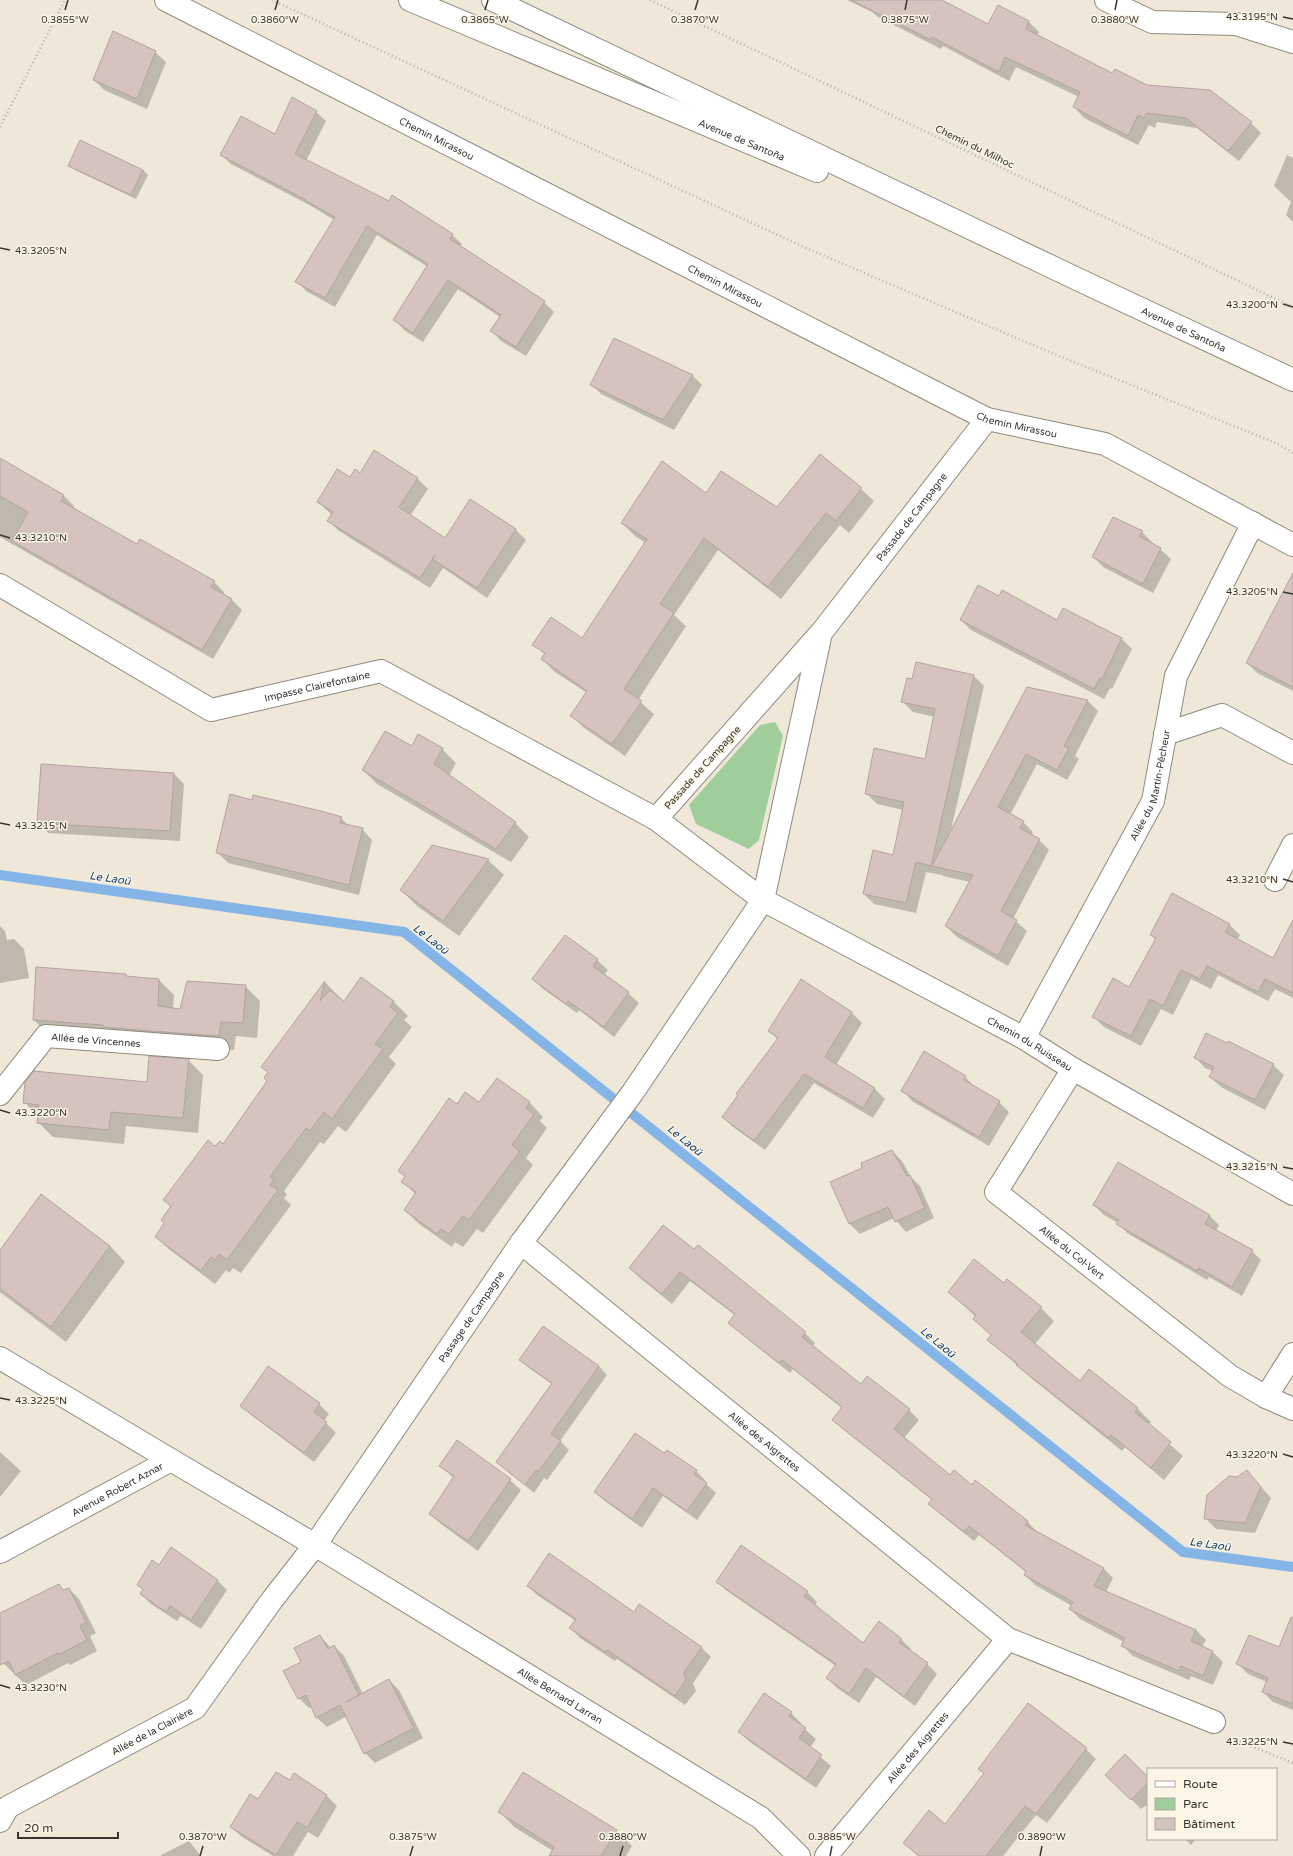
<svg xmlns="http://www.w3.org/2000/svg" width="1293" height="1856" font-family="'Varela Round',sans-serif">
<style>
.green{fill:#a0ce9a}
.shadow{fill:#0003}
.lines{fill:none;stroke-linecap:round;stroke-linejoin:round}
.stream{stroke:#85b4e7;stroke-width:10}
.building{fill:#d4c3be;stroke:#b4a39e}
.minor-casing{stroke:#908a7c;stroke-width:24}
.major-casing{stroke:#908a7c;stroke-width:24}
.path{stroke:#b4aea2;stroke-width:2.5;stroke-dasharray:1 3;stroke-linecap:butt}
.minor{stroke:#fff;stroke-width:22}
.major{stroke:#fff;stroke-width:22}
.ticks{fill:none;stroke:#38352f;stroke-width:1.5}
.labels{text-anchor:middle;stroke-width:3;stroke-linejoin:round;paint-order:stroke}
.street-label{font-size:10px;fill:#38352f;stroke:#fcf5e6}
.water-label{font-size:11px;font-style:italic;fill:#104371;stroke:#fcf5e6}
.ticks-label{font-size:10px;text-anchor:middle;fill:#38352f;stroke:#fcf5e6;stroke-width:3;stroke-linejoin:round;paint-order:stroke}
</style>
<rect width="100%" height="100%" fill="#efe8d9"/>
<path class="green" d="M775,722L783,736L759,840L749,849L696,824L689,805L760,725Z"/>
<g class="shadow">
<path d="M847,0H939L989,25L998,6L1029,22L1039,32L1037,36L1113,74L1251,123L1261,133L1239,161L1197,128L1157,122L1155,128L1149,125L1138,145L1084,118L1074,107L1079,97L1016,67L1009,81L943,46L941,49L878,17L872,12Z"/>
<path d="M155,52L166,62L147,109L104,90L94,80Z"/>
<path d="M316,112L326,121L306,161L452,235L462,244L460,247L544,302L554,312L526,356L501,341L492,331L500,317L458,289L423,342L404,330L395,320L428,267L377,235L335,307L306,291L297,281L334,220L313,207L231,164L221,155L275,135Z"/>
<path d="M1287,155L1293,158V222L1286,215L1291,202L1274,186Z"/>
<path d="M70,165L143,170L148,175L136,199L75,170Z"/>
<path d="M692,375L702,385L674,430L601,394L591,384Z"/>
<path d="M0,459L64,496L74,506L73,509L137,546L214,582L224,592L223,595L232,600L242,610L213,659L0,537Z"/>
<path d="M360,474L417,478L428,489L410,516L446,540L471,500L516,530L526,540L487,598L443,568L430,588L339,531L328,520L332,515L318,502L350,479Z"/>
<path d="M861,489L874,501L849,533L840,525L781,599L718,550L674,615L686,626L638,700L654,714L625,756L584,728L572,716L587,693L555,672L542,659L545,655L534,644L582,639L646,543L635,536L622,523L706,494L777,508Z"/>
<path d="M1114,518L1142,532L1152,542L1151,544L1160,549L1171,559L1153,593L1103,567L1093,556Z"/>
<path d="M1000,597L1058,621L1121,638L1132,649L1112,689L1110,688L1104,699L971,630L961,620Z"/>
<path d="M1293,615V691L1257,673L1247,662Z"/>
<path d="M974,676L984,686L951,830L1028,688L1088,701L1098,711L1075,756L1079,759L1067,780L1037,764L1010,815L1023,822L1033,832L1031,836L1039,840L1049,850L1013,919L1027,931L1008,966L957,937L946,926L970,882L943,876L941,874V875L926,872L916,913L874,904L864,894L894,856L903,810L877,804L867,794L926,760L935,717L913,712L903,702Z"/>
<path d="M412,748L442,749L456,763L449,776L515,823L529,837L511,862L377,784L363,770Z"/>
<path d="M174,774L184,784L180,841L48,833L38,822Z"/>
<path d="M253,801L341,818L350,827L362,829L372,840L359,895L228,863L217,852Z"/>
<path d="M433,847L488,860L504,875L459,936L417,906L401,890Z"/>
<path d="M1229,924L1240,935L1237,940L1274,959L1293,946V998L1275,989L1268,1001L1218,975L1211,989L1191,979L1173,1015L1161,1009L1141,1046L1104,1027L1093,1016L1129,988L1156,940L1151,935Z"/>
<path d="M0,926L5,931L7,940L14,939L24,949L29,978L0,983Z"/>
<path d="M565,936L597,960L608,970L604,975L628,993L639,1003L614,1037L579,1010L577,1013L543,989L533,979Z"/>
<path d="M126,975L129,978L159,980L174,995L173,1009L181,1010L245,986L260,1001L257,1038L236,1036L234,1050L167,1046L48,1035L34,1020Z"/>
<path d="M362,978L394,1002L408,1016L404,1020L412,1027L389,1057L396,1064L346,1132L338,1126L324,1144L320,1142L284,1191L287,1195L284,1198L291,1205L241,1273L233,1268L229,1273L226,1270L215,1284L170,1250L156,1237L166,1223L171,1207L164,1200L216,1147L223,1145L268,1081L269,1073L262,1067L325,982L344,1002Z"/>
<path d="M801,981L852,1013L862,1023L836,1065L875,1089L885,1099L873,1118L814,1083L765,1150L733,1127L723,1117L778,1040L770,1031Z"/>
<path d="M1195,1057L1273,1065L1284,1075L1265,1110L1221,1087L1210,1077L1213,1071L1205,1068Z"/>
<path d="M188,1060L203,1075L198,1133L126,1126L124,1144L53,1137L38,1122L39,1117L24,1102L148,1083Z"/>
<path d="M965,1077L975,1087L999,1102L1009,1112L989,1146L912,1101L902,1090Z"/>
<path d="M497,1080L530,1103L543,1117L540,1121L547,1128L526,1158L533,1165L483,1233L477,1229L463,1247L455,1242L452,1247L419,1224L405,1210L415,1194L403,1181L406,1177L399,1171L457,1105L480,1104Z"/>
<path d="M892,1151L902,1161L911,1177L920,1186L934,1218L906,1232L894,1218L860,1234L850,1224L832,1183L864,1168Z"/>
<path d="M1118,1163L1210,1216L1219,1225L1216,1231L1252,1251L1261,1260L1242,1296L1209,1277L1207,1280L1127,1233L1118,1223L1104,1215L1094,1205Z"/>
<path d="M663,1227L805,1333L815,1343L813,1346L861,1385L909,1410L919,1420L904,1438L950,1477L972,1486L1028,1522L1037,1532L1103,1568L1113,1578L1106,1592L1196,1630L1206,1640L1202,1647L1213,1652L1223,1662L1213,1685L1191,1676L1189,1680L1133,1656L1123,1646L1124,1642L1080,1619L1070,1609L1072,1606L1035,1585L1025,1575L1026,1572L979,1535L974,1541L940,1514L930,1504L932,1500L844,1430L834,1420L843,1409L793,1369L790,1373L740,1333L730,1323L736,1316L690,1281L672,1304L640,1278L630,1268Z"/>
<path d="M110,1246L125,1262L66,1342L0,1292V1252Z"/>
<path d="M1007,1280L1041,1308L1054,1321L1035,1344L1080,1382L1089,1370L1138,1409L1151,1422L1148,1425L1183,1456L1164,1480L1125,1447L1122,1451L1031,1378L989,1340L992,1336L974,1319L976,1317L949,1292L1004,1284Z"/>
<path d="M543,1327L599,1366L607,1375L560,1441L569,1450L547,1480L544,1478L534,1493L497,1462L553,1385L529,1368L520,1360Z"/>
<path d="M319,1404L329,1414L324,1421L336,1433L314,1462L251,1415L241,1406Z"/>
<path d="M457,1442L510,1480L521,1490L478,1551L441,1524L430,1514L454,1478L440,1466Z"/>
<path d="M0,1452L21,1471L0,1497Z"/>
<path d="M665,1455L696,1471L705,1480L704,1482L716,1493L697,1520L663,1496L642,1528L605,1501L595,1492Z"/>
<path d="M1247,1471L1271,1498L1255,1533L1216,1529L1205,1518L1237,1478Z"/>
<path d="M160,1566L217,1580L227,1590L201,1629L181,1616L177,1621L151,1604L141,1594L143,1590L138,1585Z"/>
<path d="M717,1581L807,1592L817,1602L814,1606L863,1644L901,1639L911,1649L910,1651L927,1664L937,1674L915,1706L876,1677L859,1703L837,1688L827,1678L836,1666L727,1591Z"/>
<path d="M59,1586L64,1591L69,1589L79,1599L96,1633L90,1636L97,1651L70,1665L68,1663L26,1685L3,1663L0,1657V1615Z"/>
<path d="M528,1586L634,1613L701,1647L711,1657L693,1683L696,1691L685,1705L617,1659L615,1661L580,1638L571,1628L576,1621L537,1595Z"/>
<path d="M320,1636L331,1648L334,1646L344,1656L363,1694L389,1680L399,1690L423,1738L375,1763L365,1753L347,1716L327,1727L317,1718L312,1706L309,1708L299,1698L302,1663Z"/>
<path d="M1293,1654V1710L1273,1702L1263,1692L1267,1682L1248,1674L1238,1664Z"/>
<path d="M791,1713L801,1723L800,1725L816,1739L810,1748L831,1766L816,1788L750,1742L739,1732Z"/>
<path d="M1086,1749L1096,1759L1047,1823L1036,1815L1003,1856H918L904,1843L946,1826L984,1774L980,1769Z"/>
<path d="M522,1773L617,1831L632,1846L626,1856H550L553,1851L514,1827L499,1811Z"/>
<path d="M294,1774L327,1796L337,1806L318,1838L308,1832L293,1856H273L242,1837L231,1827L259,1800L290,1781Z"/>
<path d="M1107,1775L1148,1779V1804L1141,1809Z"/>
<path d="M1185,1839H1196L1191,1845Z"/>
<path d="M189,1841L201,1856H161V1855Z"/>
</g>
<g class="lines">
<path class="stream" d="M0,875L404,932L1183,1552L1293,1567"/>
</g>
<g class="building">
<path d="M851,0H942L988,24L998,5L1029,21L1026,29L1112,73L1115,69L1147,85L1210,90L1252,122L1228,151L1186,118L1147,113L1144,118L1138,115L1128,136L1073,107L1080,92L1005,57L999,72L932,37L931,40Z"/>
<path d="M113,31L156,51L137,99L93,80Z"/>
<path d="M292,97L317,111L295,154L389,201L392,195L453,234L450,239L545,301L516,347L490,331L501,315L448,280L413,333L393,320L428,264L367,226L325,298L295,282L335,217L306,201V200L220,155L241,116L275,134Z"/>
<path d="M80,140L143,170L131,195L68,166Z"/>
<path d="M614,338L693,375L663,420L590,385Z"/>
<path d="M374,450L418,478L399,507L445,538L470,499L516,529L477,588L432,559L435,555L420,578L327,521L333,512L317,502L337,469L350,477L355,469L360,473Z"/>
<path d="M820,454L862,488L836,521L826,513L768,587L704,538L660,604L674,613L624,689L642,701L612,744L570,716L587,691L541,659L545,653L532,645L551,617L582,638L647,539L621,523L662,461L706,493L721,471L777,507Z"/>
<path d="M0,458L64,495L61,501L137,544L140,539L215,581L211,587L232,599L202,650L12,541L28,512L0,496Z"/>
<path d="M1113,517L1143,531L1139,536L1161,548L1143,584L1092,557Z"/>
<path d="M1293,573V687L1246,663Z"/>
<path d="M978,585L999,596L1002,590L1057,620L1063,608L1122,638L1102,679L1100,678L1094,689L960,620Z"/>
<path d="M916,662L974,675L931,866L916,862L906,903L863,894L873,850L893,855L904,802L865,794L874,748L925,759L935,709L901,702L907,678L912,679Z"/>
<path d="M1027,687L1088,700L1064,746L1069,748L1057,770L1026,754L998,807L1024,821L1020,828L1040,839L1001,911L1017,920L998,956L945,926L973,875L932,866Z"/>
<path d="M385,731L412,746L418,734L443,748L434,764L516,822L496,849L362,770Z"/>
<path d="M41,764L174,773L170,831L37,823Z"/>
<path d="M230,794L252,800L253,795L321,811L342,817L340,823L363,828L349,885L216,853Z"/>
<path d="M432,845L489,859L443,921L400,890Z"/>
<path d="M1172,893L1230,924L1225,932L1273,958L1293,920V993L1265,979L1258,992L1207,966L1200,979L1181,970L1163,1006L1150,999L1131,1036L1092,1017L1113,978L1129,987L1156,938L1150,935Z"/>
<path d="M565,935L598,959L593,966L629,992L604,1027L568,1001L566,1004L532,979Z"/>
<path d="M36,967L126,974V976L159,979L158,1006L180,1009L187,981L246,985L243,1023L221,1022L219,1036L151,1031L103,1027V1025L33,1020Z"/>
<path d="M361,977L394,1001L390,1007L398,1013L375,1044L383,1049L332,1119L324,1112L310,1131L306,1128L270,1177L274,1180L270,1185L278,1190L227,1260L219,1254L215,1260L211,1257L201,1271L155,1237L164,1223L161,1220L171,1206L163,1200L208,1140L215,1146L220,1141L223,1144L267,1081L264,1078L268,1072L261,1067L325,981L320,1001L330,990L344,1001Z"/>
<path d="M801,979L852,1012L825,1057L875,1088L863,1108L804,1074L754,1141L722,1117L738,1095L736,1094L778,1038L768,1031Z"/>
<path d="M1206,1033L1227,1043L1228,1041L1274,1064L1255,1100L1209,1077L1214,1067L1194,1058Z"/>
<path d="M924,1051L966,1076L964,1080L1000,1101L979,1137L901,1091Z"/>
<path d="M149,1056L189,1059L183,1118L111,1112L109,1130L37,1123L39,1105L23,1103L25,1082L34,1071L147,1082Z"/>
<path d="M497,1078L530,1102L526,1108L534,1114L512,1145L520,1151L469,1220L463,1216L449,1234L441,1229L437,1234L404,1210L416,1192L401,1182L405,1176L398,1171L449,1098L457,1104L465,1092L479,1102Z"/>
<path d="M892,1150L907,1176L910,1175L925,1208L895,1222L888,1207L849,1224L830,1182L862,1168L861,1163Z"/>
<path d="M1118,1162L1210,1215L1205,1224L1253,1250L1232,1287L1199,1268L1197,1271L1116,1224L1119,1220L1093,1205Z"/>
<path d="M41,1194L110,1246L51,1327L0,1289V1250Z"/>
<path d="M663,1225L694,1249L698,1245L707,1252L806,1332L802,1337L861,1384L867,1376L910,1409L894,1429L950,1475L954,1470L972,1485L975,1480L1028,1521L1025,1525L1104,1568L1094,1586L1196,1630L1191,1641L1213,1651L1203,1676L1181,1666L1179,1671L1121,1646L1125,1638L1069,1609L1073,1602L1024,1575L1026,1571L969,1526L964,1532L928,1504L932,1499L832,1420L842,1407L782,1360L779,1363L728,1323L735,1314L680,1272L662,1294L629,1268Z"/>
<path d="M974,1259L1004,1283L1007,1279L1042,1307L1021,1332L1080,1381L1089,1369L1138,1408L1135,1412L1171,1442L1151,1468L1111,1435L1109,1438L1016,1365L1018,1364L987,1340L991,1335L973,1319L976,1315L948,1292Z"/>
<path d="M543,1326L599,1366L551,1434L561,1441L538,1472L536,1470L525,1485L496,1462L552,1383L519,1360Z"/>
<path d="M268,1366L320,1403L314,1412L327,1422L304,1453L240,1406Z"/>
<path d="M635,1433L664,1453L667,1450L697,1470L694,1474L707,1483L687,1511L653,1488L632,1519L594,1492Z"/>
<path d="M457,1440L511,1479L468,1541L429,1514L454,1476L439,1466Z"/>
<path d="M1247,1470L1261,1487L1245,1523L1204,1519L1207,1495L1229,1476L1237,1477Z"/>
<path d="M741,1545L808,1591L804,1596L863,1643L879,1621L902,1639L899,1642L928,1663L904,1697L866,1668L849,1694L826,1678L836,1664L716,1582Z"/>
<path d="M171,1547L218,1580L191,1620L170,1606L166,1612L140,1594L143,1589L137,1585L152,1560L159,1565Z"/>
<path d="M549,1553L634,1612L639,1604L702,1647L684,1672L686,1680L675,1696L607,1650L605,1652L569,1628L576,1619L527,1586Z"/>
<path d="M59,1584L63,1590L69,1588L86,1622L80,1626L87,1640L58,1655V1653L15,1675L9,1661L0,1665V1613Z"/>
<path d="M1291,1617L1293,1618V1704L1262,1692L1268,1678L1236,1664L1249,1635L1279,1647Z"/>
<path d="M320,1635L328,1649L334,1645L359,1695L346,1702L389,1679L414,1728L364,1754L340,1705L316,1718L306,1695L298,1699L283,1671L301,1662L294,1648Z"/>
<path d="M764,1693L792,1712L789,1716L806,1728L799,1738L822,1755L806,1779L738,1732Z"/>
<path d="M1028,1703L1087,1748L1036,1814L1025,1806L986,1856H919L903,1843L929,1810L945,1824L984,1773L978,1769Z"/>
<path d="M1125,1754L1148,1777V1783L1131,1800L1105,1775Z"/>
<path d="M276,1772L290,1780L294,1773L327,1795L307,1828L297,1822L276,1855L230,1827L250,1794L258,1799Z"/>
<path d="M523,1772L617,1830L601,1856H549L554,1847L498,1812Z"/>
</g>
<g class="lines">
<defs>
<g id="minor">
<path id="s1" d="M166,0L987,419L1105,444L1293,545"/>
<path d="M1106,0L1152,22L1236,24L1293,42"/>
<path id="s2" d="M0,585L211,710L381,671L656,819"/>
<path id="s3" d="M819,635L656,819L763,900L1024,1038L1073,1069L1293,1194"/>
<path d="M1165,734L1222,715L1293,753"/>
<path d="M1275,880L1293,845"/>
<path id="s4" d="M1024,1038L1153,801L1176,676L1253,523"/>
<path id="s5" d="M1073,1069L996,1192L1230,1376L1266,1397L1293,1409"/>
<path id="s6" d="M0,1094L46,1036L218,1049"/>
<path id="s7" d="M521,1243L1008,1639L1214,1722"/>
<path d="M0,1358L171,1460"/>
<path d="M1266,1397L1293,1354"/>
<path id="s8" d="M0,1552L171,1460L315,1545L761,1818L799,1856"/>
<path id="s9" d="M0,1821L8,1807L195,1708L272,1600L315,1545L521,1243L633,1092L763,900L821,633L987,419"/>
<path id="s10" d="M826,1856L1008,1639"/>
</g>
<g id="major">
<path id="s11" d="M410,0L817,171"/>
<path id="s12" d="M493,0L1075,278L1293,380"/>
</g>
</defs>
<use href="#minor" class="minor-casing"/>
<use href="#major" class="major-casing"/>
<g class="path">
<path d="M272,0L806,248L1054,354L1276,443L1293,453"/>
<path d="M650,0L1293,307"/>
<path d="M0,127L65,0"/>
<path d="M1236,1740L1293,1763"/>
</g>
<use href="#minor" class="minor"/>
<use href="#major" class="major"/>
</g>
<path class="ticks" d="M65,10L68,0M275,10L278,0M485,10L488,0M695,10L698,0M905,10L907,0M1115,10L1117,0M1283,17L1293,19M0,248L10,250M1283,304L1293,307M0,535L10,538M1283,592L1293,594M0,823L10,825M1283,879L1293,882M0,1110L10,1113M1283,1167L1293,1169M0,1398L10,1400M1283,1454L1293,1457M0,1685L10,1688M1283,1742L1293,1744M200,1856L203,1846M410,1856L413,1846M620,1856L623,1846M830,1856L832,1846M1040,1856L1042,1846"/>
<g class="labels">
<g class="street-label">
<text dy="4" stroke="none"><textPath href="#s1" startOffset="304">Chemin Mirassou</textPath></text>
<text dy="4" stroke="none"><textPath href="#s11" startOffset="360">Avenue de Santoña</textPath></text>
<text transform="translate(975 146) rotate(26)" y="4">Chemin du Milhoc</text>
<text dy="4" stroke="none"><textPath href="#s1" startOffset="628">Chemin Mirassou</textPath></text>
<text dy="4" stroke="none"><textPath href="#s12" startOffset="765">Avenue de Santoña</textPath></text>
<text dy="4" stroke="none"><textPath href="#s1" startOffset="952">Chemin Mirassou</textPath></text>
<text dy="4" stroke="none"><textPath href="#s9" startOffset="1636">Passade de Campagne</textPath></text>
<text dy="4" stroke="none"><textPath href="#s2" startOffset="354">Impasse Clairefontaine</textPath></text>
<text transform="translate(702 767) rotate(-48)" y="4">Passade de Campagne</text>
<text dy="4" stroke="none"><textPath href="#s4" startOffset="284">Allée du Martin-Pêcheur</textPath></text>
<text dy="4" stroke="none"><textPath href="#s6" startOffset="124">Allée de Vincennes</textPath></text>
<text dy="4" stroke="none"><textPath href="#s3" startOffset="683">Chemin du Ruisseau</textPath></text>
<text dy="4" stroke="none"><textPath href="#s5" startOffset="242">Allée du Col-Vert</textPath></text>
<text dy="4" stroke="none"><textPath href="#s9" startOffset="707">Passage de Campagne</textPath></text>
<text dy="4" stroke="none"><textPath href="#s7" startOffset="314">Allée des Aigrettes</textPath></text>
<text dy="4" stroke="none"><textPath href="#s8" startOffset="133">Avenue Robert Aznar</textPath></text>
<text dy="4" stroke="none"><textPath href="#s8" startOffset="649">Allée Bernard Larran</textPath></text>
<text dy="4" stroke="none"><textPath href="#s9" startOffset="179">Allée de la Clairière</textPath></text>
<text dy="4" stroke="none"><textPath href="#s10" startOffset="142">Allée des Aigrettes</textPath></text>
</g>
<g class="water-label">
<text transform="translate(110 878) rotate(8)" y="4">Le Laoü</text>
<text transform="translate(431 939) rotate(38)" y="4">Le Laoü</text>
<text transform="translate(685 1140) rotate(39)" y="4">Le Laoü</text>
<text transform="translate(938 1342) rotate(39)" y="4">Le Laoü</text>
<text transform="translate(1210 1544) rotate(8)" y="4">Le Laoü</text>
</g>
</g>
<g class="ticks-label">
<text x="1252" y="20">43.3195°N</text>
<text x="65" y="23">0.3855°W</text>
<text x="275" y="23">0.3860°W</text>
<text x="485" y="23">0.3865°W</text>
<text x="695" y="23">0.3870°W</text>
<text x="905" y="23">0.3875°W</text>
<text x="1115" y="23">0.3880°W</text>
<text x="41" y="254">43.3205°N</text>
<text x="1252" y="308">43.3200°N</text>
<text x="41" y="541">43.3210°N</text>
<text x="1252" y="595">43.3205°N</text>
<text x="41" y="829">43.3215°N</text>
<text x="1252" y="883">43.3210°N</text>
<text x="41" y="1116">43.3220°N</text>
<text x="1252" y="1170">43.3215°N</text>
<text x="41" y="1404">43.3225°N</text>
<text x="1252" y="1458">43.3220°N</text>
<text x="41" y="1691">43.3230°N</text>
<text x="1252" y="1745">43.3225°N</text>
<text x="203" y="1840">0.3870°W</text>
<text x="413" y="1840">0.3875°W</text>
<text x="623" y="1840">0.3880°W</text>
<text x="832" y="1840">0.3885°W</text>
<text x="1042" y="1840">0.3890°W</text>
</g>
<rect x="1147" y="1768" width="130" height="72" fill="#fcf5e6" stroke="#aea89d"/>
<rect x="1155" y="1781" width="20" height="6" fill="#ffffff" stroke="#aea89d"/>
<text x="1183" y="1788" font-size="12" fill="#38352f">Route</text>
<rect x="1155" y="1798" width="20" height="12" fill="#a0ce9a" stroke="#aea89d"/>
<text x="1183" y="1808" font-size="12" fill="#38352f">Parc</text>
<rect x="1155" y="1818" width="20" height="12" fill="#d4c3be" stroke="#aea89d"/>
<text x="1183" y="1828" font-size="12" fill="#38352f">Bâtiment</text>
<path d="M18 1832v6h100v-6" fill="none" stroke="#38352f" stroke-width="2"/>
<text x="24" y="1832" font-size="12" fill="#38352f" stroke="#fcf5e6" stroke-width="3" paint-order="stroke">20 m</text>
</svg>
